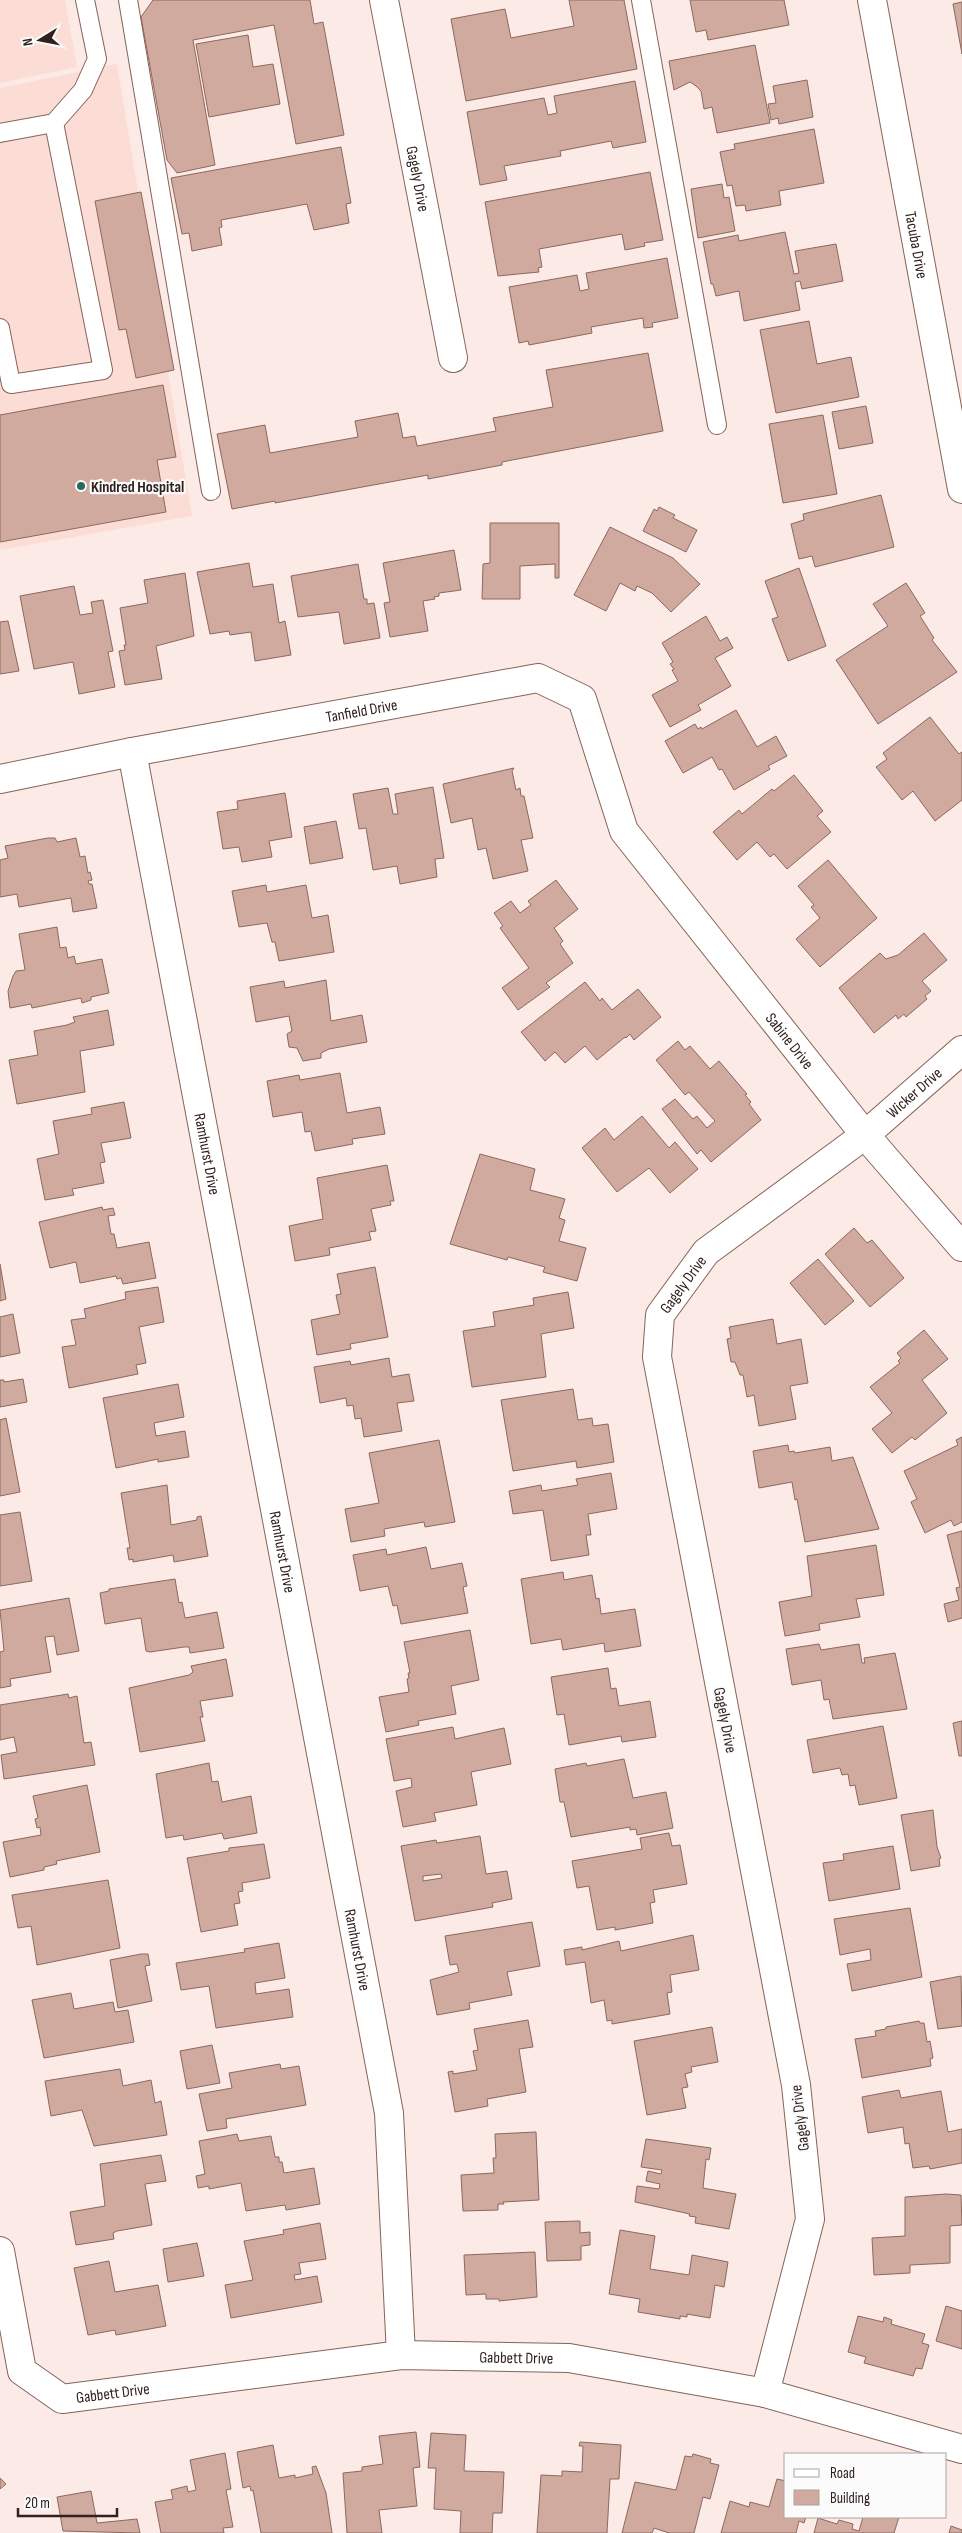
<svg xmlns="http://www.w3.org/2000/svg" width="962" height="2533" font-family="'Sofia Sans Condensed',sans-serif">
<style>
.built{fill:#fcddd5}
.building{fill:#d1aa9f;stroke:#8c685e;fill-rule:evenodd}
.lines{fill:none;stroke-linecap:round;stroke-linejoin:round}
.lane-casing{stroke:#866359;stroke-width:20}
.street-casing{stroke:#866359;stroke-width:30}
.lane{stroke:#fff;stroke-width:18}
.street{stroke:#fff;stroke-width:28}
.poi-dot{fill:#296b5b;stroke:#fbfbfb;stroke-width:2}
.labels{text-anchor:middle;stroke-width:4.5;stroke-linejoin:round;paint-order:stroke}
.street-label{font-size:16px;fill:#30211d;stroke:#fbfbfb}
.poi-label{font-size:16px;font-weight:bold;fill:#30211d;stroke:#fbfbfb;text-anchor:start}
</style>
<rect width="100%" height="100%" fill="#fbeae5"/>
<g class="built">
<path d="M0,0H65L77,67L0,83Z"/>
<path d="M117,64L192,516L0,550V88Z"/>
</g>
<g class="building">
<path d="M153,0H310L314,24L323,22L344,135L296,144L274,25L193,40L215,165L177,173L167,160L141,17Z"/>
<path d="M569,0H624L637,69L466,101L451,19L505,9L511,38L574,26Z"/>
<path d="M690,0H784L789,25L708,40L706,30L696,32Z"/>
<path d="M962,2V54L953,4Z"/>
<path d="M248,35L253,67L273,64L280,104L209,117L196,44Z"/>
<path d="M755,45L770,123L717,133L712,107L704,109L701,91L696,86L690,82L674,90L669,61Z"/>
<path d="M807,80L813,117L779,124L778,118L771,120L768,104L776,103L773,86Z"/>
<path d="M635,81L646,142L613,148L611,141L560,151L561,156L504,166L507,180L480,185L467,112L544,98L548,115L557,113L554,96Z"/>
<path d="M814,129L824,183L779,191L781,205L746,211L745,205L736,206L732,185L727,186L720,152L735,149L734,144Z"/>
<path d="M341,147L351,203L346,204L349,223L314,230L307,204L221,220L222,227L219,228L222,245L192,251L189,233L182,234L171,178Z"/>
<path d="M650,172L663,240L644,243L645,246L625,250L622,234L539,249L542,267L538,268L539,272L498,276L485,202Z"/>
<path d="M722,184L724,198L729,197L735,231L698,238L691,189Z"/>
<path d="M141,192L174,370L136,378L126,329L119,330L95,201Z"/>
<path d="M785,232L794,274L799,273L795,251L836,244L843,281L802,289L800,281L795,282L800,310L744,321L739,291L716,296L713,284H711L703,242L738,235L739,241Z"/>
<path d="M667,258L678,318L652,323L653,327L644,328L643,318L591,327L592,333L529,345L528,341L519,343L509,287L577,275L580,291L589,289L586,273Z"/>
<path d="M809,321L817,364L851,357L859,397L776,413L760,330Z"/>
<path d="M648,353L663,431L502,462V465L428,479V475L275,503V501L232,509L217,434L265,425L270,453L358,437L355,421L398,413L403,438L415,436L417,446L496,431L493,418L553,407L546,370Z"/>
<path d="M163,385L176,457L157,460L166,512L0,542V415Z"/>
<path d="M866,406L873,443L839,449L832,412Z"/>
<path d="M823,415L837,494L783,503L769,424Z"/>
<path d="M881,495L894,547L815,567L812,556L799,559L791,524L804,520L803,514Z"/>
<path d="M659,507L675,515L673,518L697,530L686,552L643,531L654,509L657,511Z"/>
<path d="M490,523H559V578H555V564L520,566V599H482L483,564L490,563Z"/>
<path d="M610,527L673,558L700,584L671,612L652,593L637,586L635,591L620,583L606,611L574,595Z"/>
<path d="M454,550L461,590L439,593V596L434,597L435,599L423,601L428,631L390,637L384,603L390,602L383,563Z"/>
<path d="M249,563L253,587L273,584L279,623L285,621L291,655L255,661L251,632L230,635L229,631L210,634L197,572Z"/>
<path d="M358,564L364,599H367V604L374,603L380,638L344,644L339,612L298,617L291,576Z"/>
<path d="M799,568L826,646L788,661L772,619L778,617L765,581Z"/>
<path d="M185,573L194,636L156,646L162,679L125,685L119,651L125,650L124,645H126L120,608L148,603L144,580Z"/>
<path d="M906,583L925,613L920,616L934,638L932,640L957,672L878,724L836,660L888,626L873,604Z"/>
<path d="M74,586L80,615L93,613L91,602L103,600L113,651L108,652L115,687L79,694L73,662L34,669L20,596Z"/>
<path d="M706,616L720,641L727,637L733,648L715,658L731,686L698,705L701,710L670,727L652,695L678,681L672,670L674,669L670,664L673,662L662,643Z"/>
<path d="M8,621L19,671L0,674V622Z"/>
<path d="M736,710L757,747L776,736L787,756L768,766L770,769L734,790L722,769L719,770L712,757L683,773L665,741L695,724L698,729L701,727L702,729Z"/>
<path d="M930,717L959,754L962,752V800L935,821L913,791L902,800L876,767L887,759L883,753Z"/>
<path d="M514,768L512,771L516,790L520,788L521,796H524L533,838L521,840L528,871L493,879L486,848L478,850L472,818L451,823L443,784Z"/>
<path d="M794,775L823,811L817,816L831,832L787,869L774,854L770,857L757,842L737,860L713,832L739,810L742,814L772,789L774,791Z"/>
<path d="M433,787L444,858L435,859L437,877L400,884L397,866L373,870L366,828L359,829L353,794L388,788L393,814H398L395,794Z"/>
<path d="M285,793L292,837L269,841L272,857L242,862L239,847L223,849L217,812L238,809L237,801Z"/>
<path d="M336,821L343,858L310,864L304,827Z"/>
<path d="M48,838H55L57,842L76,838L80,857L85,856L88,873L90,872L92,880L88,881L89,884H92L97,908L73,912L71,898L19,907L17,894L0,897V860L8,858L5,846Z"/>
<path d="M828,860L877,918L820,967L796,939L820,918L811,907L814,905L798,886Z"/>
<path d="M556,880L578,909L554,928L563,941L560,944L573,963L546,983L550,987L518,1010L502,988L529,968L500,928L503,926L494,913L511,901L520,913L531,905L528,901Z"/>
<path d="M266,885L267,892L306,885L312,918L328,915L334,952L279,961L275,942H272L267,923L239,927L232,891Z"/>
<path d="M57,927L60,948L66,947L68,958L74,956L76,964L102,959L109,993L91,997V1000L82,1003L81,998L32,1008L31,1004L10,1008L8,991L13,976L16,971L25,970L19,934Z"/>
<path d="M924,933L947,960L922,981L931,991L925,996L927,999L906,1017L904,1014L898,1019L896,1015L874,1033L839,988L880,953L886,959L898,955Z"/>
<path d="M326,980L331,1021L362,1015L367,1042L329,1049L321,1053V1058L303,1061L297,1048L289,1047L287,1034L292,1031L289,1016L256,1022L250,987L284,981L285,988Z"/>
<path d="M585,982L600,1001L602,998L612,1010L638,989L661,1017L634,1040L630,1034L626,1038L625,1037L597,1060L585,1046L565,1063L555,1052L545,1061L521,1032Z"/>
<path d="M108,1010L114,1045L80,1051L85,1092L17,1104L9,1060L38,1055L34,1031L67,1025L75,1022L73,1017Z"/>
<path d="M678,1041L685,1050L690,1046L710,1069L719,1061L747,1094L745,1095L751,1102L749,1104L761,1120L711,1162L701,1150L697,1154L662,1109L675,1099L693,1119L697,1116L707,1128L715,1121L689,1092L685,1095L656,1060Z"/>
<path d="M340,1073L347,1113L380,1107L385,1134L352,1139L353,1144L315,1151L311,1131L305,1132L302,1112L273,1117L267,1081L299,1075L300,1080Z"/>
<path d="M124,1102L131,1138L101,1143L105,1162L100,1163L104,1183L72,1189L74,1195L45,1200L37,1159L59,1154L53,1121L92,1114L91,1108Z"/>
<path d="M642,1116L669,1148L675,1142L698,1169L670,1193L649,1168L617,1192L582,1148L605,1128L614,1140Z"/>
<path d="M480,1154L535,1169L530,1190L565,1199L559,1218L565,1220L559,1241L586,1248L577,1281L543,1272L545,1267L508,1257L507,1260L450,1244Z"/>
<path d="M387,1165L394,1201H390L391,1205L371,1209L376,1231L369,1232L371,1240L329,1248L330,1255L295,1261L289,1226L323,1219L317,1178Z"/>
<path d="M102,1207L103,1210L113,1208L115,1215L108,1216L111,1234H114L117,1248L149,1242L156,1278L123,1284L121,1278L117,1279L116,1276L80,1283L76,1262L50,1268L39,1222Z"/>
<path d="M854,1228L867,1243L872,1240L904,1278L870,1307L825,1254Z"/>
<path d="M818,1259L854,1301L825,1325L790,1283Z"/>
<path d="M0,1264L6,1299L0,1301Z"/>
<path d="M375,1267L388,1337L350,1344L351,1349L317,1355L311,1320L340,1314L336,1295L341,1294L337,1274Z"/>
<path d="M158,1287L164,1322L139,1327L146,1363L136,1365L138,1374L69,1388L62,1347L76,1345L71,1320L86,1318L84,1309L126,1299L125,1292Z"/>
<path d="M568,1292L574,1328L541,1334L546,1377L472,1387L463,1331L495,1326L493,1312L534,1305L533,1298Z"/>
<path d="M13,1314L20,1353L0,1357V1317Z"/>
<path d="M773,1319L777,1344L801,1339L808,1383L790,1386L796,1419L759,1426L754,1395L747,1397L743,1375H740L735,1362H731L727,1339L731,1338L729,1327Z"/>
<path d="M924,1330L948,1359L922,1380L947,1413L915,1440L912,1437L892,1453L872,1429L892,1413L870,1387L900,1363L898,1361L901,1358L897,1353Z"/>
<path d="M389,1358L392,1377L409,1374L414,1401L397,1403L402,1431L364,1437L361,1418L355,1419L353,1405L347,1406L346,1398L320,1403L314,1367L350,1361L351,1365Z"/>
<path d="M23,1379L27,1402L0,1407V1380H4V1382Z"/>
<path d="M178,1384L184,1417L154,1423L156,1436L185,1431L189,1457L158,1462V1459L116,1468L103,1398Z"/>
<path d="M573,1389L578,1420L592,1418L593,1426L608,1424L614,1462L577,1468L576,1461L513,1471L501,1400Z"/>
<path d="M6,1418L20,1492L0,1496V1420Z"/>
<path d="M962,1437V1522L954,1526L951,1520L925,1533L911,1502L917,1499L904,1471L958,1445L956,1440Z"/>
<path d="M439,1440L455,1522L425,1527L424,1522L384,1529L385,1536L351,1542L345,1509L379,1503L369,1453Z"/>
<path d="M788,1445L789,1452L794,1451L795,1453L830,1447L832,1461L853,1457L879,1529L805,1542L797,1499L795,1500L792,1482L759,1488L753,1451Z"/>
<path d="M611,1473L617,1509L588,1514L591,1535H586L589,1555L551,1561L543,1510L513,1514L509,1491L541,1485L542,1491L578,1485L576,1479Z"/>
<path d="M167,1485L171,1525L197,1520V1517L201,1516L208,1556L174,1562L173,1555L133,1562V1559L129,1560L127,1548H130L121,1493Z"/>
<path d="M20,1512L32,1581L0,1586V1515Z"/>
<path d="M962,1531V1618L948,1622L944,1604L959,1600L956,1588L960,1587L947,1535Z"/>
<path d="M876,1545L884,1595L856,1599L860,1617L819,1624L820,1630L785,1636L779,1602L812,1596L807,1556Z"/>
<path d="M426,1547L431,1569L462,1563L467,1586L463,1587L468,1613L401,1624L397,1605L393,1606L388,1586L360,1591L353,1555L386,1549L387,1555Z"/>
<path d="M563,1572L564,1580L592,1575L596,1599L599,1598L601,1614L635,1609L641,1646L605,1652L604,1643L563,1650L561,1639L531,1644L521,1579Z"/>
<path d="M175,1579L179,1603L182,1602L185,1618L217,1612L224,1648L190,1653L189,1647H184L150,1652L146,1651L141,1618L105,1624L100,1593L109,1591V1589Z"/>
<path d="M69,1598L79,1651L57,1655L54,1636L45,1637L51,1672L10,1679L11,1686L0,1688V1652L4,1651L0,1610Z"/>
<path d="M470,1630L479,1680L451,1686L456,1714L418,1721L419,1725L386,1732L379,1697L409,1692L407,1679L409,1678L408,1673H410L404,1642Z"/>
<path d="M819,1644L821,1650L859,1644L862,1663H865L864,1658L895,1653L907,1709L833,1719L829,1699L824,1700L821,1680L792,1685L786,1649Z"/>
<path d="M226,1659L233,1696L200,1701L203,1717H200L205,1741L140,1752L129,1688L189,1675L193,1672L191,1666Z"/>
<path d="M608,1668L611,1689L616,1688L619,1706L650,1701L656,1737L622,1742L621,1736L569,1745L564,1714L557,1715L551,1677Z"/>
<path d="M68,1694L69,1698L77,1696L84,1743L91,1742L95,1765L4,1779L1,1755L17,1752L14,1737L0,1740V1705Z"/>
<path d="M962,1721V1756H959L953,1723Z"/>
<path d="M883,1726L897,1798L859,1805L855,1785L850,1786L848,1774L842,1775L840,1768L813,1773L807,1740Z"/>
<path d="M453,1727L455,1739L504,1728L511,1764L471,1772L477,1805L434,1813L436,1821L403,1827L396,1791L412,1787L411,1778L394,1781L386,1739Z"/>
<path d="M624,1759L633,1798L666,1792L673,1828L637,1835L636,1829L630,1830V1827L571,1837L564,1802H560L555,1769L586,1763L587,1766Z"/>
<path d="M209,1763L212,1782L218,1781L222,1802L251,1796L257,1833L224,1839L222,1833L184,1840L183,1835L166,1838L156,1774Z"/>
<path d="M87,1785L100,1852L56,1861L57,1864L44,1867V1870L10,1877L3,1842L41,1835L40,1827L37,1828L35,1819L38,1818L33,1796Z"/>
<path d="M933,1810L937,1847L941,1858L939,1859L940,1866L911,1871L901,1815Z"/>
<path d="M669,1833L672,1846L680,1845L687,1884L653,1890L655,1902L650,1903L653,1923L615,1930V1927L597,1930L589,1886L577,1888L572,1861L642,1849L640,1838Z"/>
<path d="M480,1836L486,1874L507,1871L512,1899L492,1903L493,1907L415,1921L401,1846L436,1840L437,1843ZM441,1874L442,1878L423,1881V1876Z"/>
<path d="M264,1844L270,1878L242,1883L243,1891L238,1892L240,1903L234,1904L238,1925L201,1932L187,1858L229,1851V1848Z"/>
<path d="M893,1846L900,1889L829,1901L823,1863L844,1860L843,1854Z"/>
<path d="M108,1880L120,1948L37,1965L31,1926L18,1928L12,1895Z"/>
<path d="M910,1908L922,1977L852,1991L847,1964L871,1960L870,1949L840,1955L834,1919Z"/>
<path d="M532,1922L540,1966L507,1972L512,1995L469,2003L470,2009L437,2015L430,1980L459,1972L457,1964L450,1965L445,1936Z"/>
<path d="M693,1935L699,1970L670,1975L672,1992L667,1993L670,2014L612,2024V2020L607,2021L604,2000L591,2003L585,1962L566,1965L564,1950L582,1947V1950L619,1941L621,1951Z"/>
<path d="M279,1943L285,1978L255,1983L256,1994L289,1989L293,2017L216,2028L209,1986L181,1990L176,1963L245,1952L244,1949Z"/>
<path d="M141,1954H148L150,1965L145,1966L152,2001L118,2008L110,1960Z"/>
<path d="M961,1976L962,2026L938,2029L930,1982Z"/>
<path d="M71,1993L74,2009L113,2002L115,2012L128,2010L134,2042L44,2058L32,2000Z"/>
<path d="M528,2020L533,2047L519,2049L526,2092L487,2099L488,2106L455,2112L448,2072L453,2071V2074L477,2070L473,2051L478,2050L474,2029Z"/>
<path d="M919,2021L920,2023H924L927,2042L930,2041L933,2058L930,2059L931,2066L862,2078L855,2039L876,2036L875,2031L886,2029V2027Z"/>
<path d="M712,2027L718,2062L691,2067L692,2072L685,2074L688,2087L682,2088L686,2108L647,2115L634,2041Z"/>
<path d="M212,2045L220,2083L187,2089L180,2051Z"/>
<path d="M280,2064L281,2069L299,2066L306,2105L226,2119L227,2128L207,2131L199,2094L232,2088L229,2073Z"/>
<path d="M120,2069L123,2086L151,2080L155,2103L161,2101L167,2135L94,2146L82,2110L51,2116L45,2081Z"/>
<path d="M899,2090L901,2098L941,2091L948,2132L962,2129V2163L930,2169L929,2166L913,2168L909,2143L905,2144L903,2127L868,2133L862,2097Z"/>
<path d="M536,2132L539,2200L503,2202L504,2204H498V2210L463,2211L461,2175L494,2173L493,2158H496L495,2134Z"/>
<path d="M237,2134L239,2141L271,2136L275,2157H279V2162H282L284,2173L314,2168L320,2204L286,2210L285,2205L246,2211L241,2183L209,2189V2186L198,2188L196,2176L205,2174L199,2141Z"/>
<path d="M646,2139L711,2148L709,2160L706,2159L703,2188L736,2194L729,2229L695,2223L696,2217L689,2216L690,2214L635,2202L637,2186L659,2189L660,2184L646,2181L648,2171L661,2174L662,2170L641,2167Z"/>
<path d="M161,2155L166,2181L145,2184L152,2225L117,2231L113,2233L114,2239L76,2245L70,2212L105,2206L100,2164Z"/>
<path d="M946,2194L961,2195L962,2225L950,2226V2263L910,2265V2273L874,2275L872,2238L905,2236V2197Z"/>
<path d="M580,2221V2233L590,2232V2245L581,2246V2260L547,2261L545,2222Z"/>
<path d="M320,2223L326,2259L299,2263L301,2274L294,2275L295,2280L317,2276L322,2302L231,2318L225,2285L253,2280L244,2241L284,2234L283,2230Z"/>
<path d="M620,2230L655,2236L650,2269L689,2275L692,2255L728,2262L724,2287L715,2285L710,2318L687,2314V2317L680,2316V2319L638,2312L640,2299L609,2294Z"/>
<path d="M197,2243L204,2276L168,2282L163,2249Z"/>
<path d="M535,2252L537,2297L499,2301V2299H486V2294L466,2295L464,2255Z"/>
<path d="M109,2261L115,2292L158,2285L166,2326L116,2335L115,2330L88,2335L74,2268Z"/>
<path d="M946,2306L962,2311V2349L936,2341Z"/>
<path d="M858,2316L883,2322L884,2317L892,2320L891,2324L925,2334L922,2343L929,2345L922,2369L916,2368L913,2376L864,2363L866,2357L848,2352Z"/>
<path d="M416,2432L420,2467L413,2468L417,2506L379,2510L382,2533H347L343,2473L362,2471V2467L383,2464L379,2436Z"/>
<path d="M431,2433L466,2435L464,2471L504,2472L502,2513H493L492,2533H460L461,2511L434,2509L436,2468H428Z"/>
<path d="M580,2442L621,2445L619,2479H610L607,2533H537L541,2475L562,2476V2471L582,2472L583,2446H579Z"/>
<path d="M273,2445L279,2478L295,2475V2478L313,2474L312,2467L316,2466L326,2493L332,2533H261L253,2490L251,2491L250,2486L243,2488L237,2452Z"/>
<path d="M225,2453L231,2489L226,2490L233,2527L223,2528L224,2533H161L155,2502L173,2499L171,2490L187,2486L188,2492L196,2490L190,2460Z"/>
<path d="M693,2454L711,2459L710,2463L719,2465L710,2499L703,2497L694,2533H669L654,2528L652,2533H622L635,2482L676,2490L685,2456L692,2457Z"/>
<path d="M0,2478L6,2484L0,2489Z"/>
<path d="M777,2479L786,2481V2517H806L804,2523L799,2521L796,2533H721L730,2501L749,2507L750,2502L769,2507Z"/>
<path d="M91,2491L97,2523L137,2519L140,2533L63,2531L57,2497Z"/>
<path d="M863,2517H899L894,2533H814L818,2518L837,2524L839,2520L853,2524L852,2529L859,2531Z"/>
<path d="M951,2526L962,2530V2533H949Z"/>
</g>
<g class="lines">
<defs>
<g id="lane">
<path d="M128,0L211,491"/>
<path d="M641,0L717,425"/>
<path d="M0,133L54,123L83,90L97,59L85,0"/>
<path d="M0,328L11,384L103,370L54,123"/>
</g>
<g id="street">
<path id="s1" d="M384,0L453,358"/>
<path id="s2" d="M872,0L962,489"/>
<path id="s3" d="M132,752L389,2113L401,2355"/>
<path id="s4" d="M0,779L132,752L538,678L582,699L624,831L865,1135L962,1247"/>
<path id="s5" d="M0,2251L22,2371L62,2399L401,2355L569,2358L765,2393L962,2449"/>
<path id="s6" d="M765,2393L810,2219L796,2085L657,1357L660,1315L706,1252L865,1135L962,1050"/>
</g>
</defs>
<use href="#lane" class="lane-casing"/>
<use href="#street" class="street-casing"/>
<use href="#lane" class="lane"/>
<use href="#street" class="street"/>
</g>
<circle class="poi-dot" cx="81" cy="486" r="5"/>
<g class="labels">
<g class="street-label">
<text dy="6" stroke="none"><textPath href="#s1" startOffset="182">Gagely Drive</textPath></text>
<text dy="6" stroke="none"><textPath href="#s2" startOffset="249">Tacuba Drive</textPath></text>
<text dy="6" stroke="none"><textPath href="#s4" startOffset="368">Tanfield Drive</textPath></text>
<text dy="6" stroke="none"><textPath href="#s4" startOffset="1002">Sabine Drive</textPath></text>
<text dy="6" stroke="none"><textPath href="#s6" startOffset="1438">Wicker Drive</textPath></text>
<text dy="6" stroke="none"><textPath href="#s3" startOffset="409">Ramhurst Drive</textPath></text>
<text dy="6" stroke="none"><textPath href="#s6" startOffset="1136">Gagely Drive</textPath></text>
<text dy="6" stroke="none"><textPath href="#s3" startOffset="814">Ramhurst Drive</textPath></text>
<text transform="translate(726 1720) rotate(79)" y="6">Gagely Drive</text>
<text dy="6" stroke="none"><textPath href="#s3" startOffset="1219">Ramhurst Drive</textPath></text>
<text transform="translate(799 2118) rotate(-97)" y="6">Gagely Drive</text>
<text dy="6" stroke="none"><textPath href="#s5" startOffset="628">Gabbett Drive</textPath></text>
<text dy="6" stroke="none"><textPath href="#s5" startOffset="222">Gabbett Drive</textPath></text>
</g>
<g class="poi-label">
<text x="91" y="492">Kindred Hospital</text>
</g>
</g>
<rect x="784" y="2453" width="162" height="65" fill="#fbfbfb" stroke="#aaa4a2"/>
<rect x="794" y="2469" width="25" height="8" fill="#ffffff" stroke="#aaa4a2"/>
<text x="830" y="2478" font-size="15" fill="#30211d">Road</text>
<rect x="794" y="2490" width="25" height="15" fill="#d1aa9f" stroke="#aaa4a2"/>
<text x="830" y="2503" font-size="15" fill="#30211d">Building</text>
<g transform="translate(40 40) rotate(260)" stroke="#fbfbfb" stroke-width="4" paint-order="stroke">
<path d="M0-4L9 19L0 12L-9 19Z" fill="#30211d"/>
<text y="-8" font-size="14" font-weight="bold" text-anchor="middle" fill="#30211d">N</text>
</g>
<path d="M18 2508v8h99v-8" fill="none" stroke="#30211d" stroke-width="2.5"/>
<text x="25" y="2508" font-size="15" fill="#30211d" stroke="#fbfbfb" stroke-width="4" paint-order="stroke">20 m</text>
</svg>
